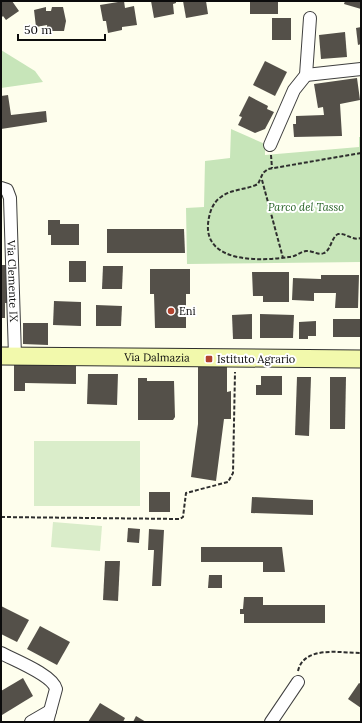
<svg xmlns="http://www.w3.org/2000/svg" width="362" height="723" font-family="Lora,serif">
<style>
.green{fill:#c7e5b9}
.pitch{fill:#daedca}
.building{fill:#545049}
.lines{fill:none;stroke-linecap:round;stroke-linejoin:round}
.street-casing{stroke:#3f3f3f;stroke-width:14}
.secondary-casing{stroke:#2e2e2e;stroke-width:19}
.path{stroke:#2e2e2e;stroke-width:2;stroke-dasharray:4 2;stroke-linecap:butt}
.street{stroke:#fff;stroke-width:12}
.secondary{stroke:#f2f9ac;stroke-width:17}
.poi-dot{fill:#b2432e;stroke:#fff;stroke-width:1.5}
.labels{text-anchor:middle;stroke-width:4;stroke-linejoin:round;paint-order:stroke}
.park-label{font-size:11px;font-style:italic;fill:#225f21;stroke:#fff}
.street-label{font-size:11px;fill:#0c0c0c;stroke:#fff}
.poi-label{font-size:11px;fill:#0c0c0c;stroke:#fff;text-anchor:start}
</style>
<rect width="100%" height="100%" fill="#fefeed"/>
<g class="green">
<path d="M1,50L35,71L43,82L1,88Z"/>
<path d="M231,129L265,144V155L359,147V137H361V262L187,264L186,208L204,207L205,161L230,158Z"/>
</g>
<g class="pitch">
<rect x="34" y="441" width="106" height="65"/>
<path d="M53,522L102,526L100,551L51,547Z"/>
</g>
<g class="building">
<path d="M1,1H12L19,11L6,20L3,16L1,18Z"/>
<path d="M124,1L125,8L134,6L137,25L122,27V30L108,33L106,21H103L100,5Z"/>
<path d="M151,1H176V3L173,4L174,14L154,18Z"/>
<path d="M183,1H206L208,14L186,18Z"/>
<rect x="250" y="1" width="28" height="13"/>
<path d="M345,1H361V9L344,4Z"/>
<path d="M46,7V11H51L52,7H63L66,21L64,31H48L47,25L36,27L34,10Z"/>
<rect x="272" y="18" width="19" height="22"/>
<path d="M361,27V44L358,45L356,28Z"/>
<path d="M345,32L347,57L321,59L319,35Z"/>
<path d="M265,61L287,72L275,96L253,85Z"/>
<path d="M357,78L360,100L340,104L342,136L294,137L293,124H296V116L324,115L323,107L318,108L314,84Z"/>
<path d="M8,95L11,115L46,111L47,122L1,129V96Z"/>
<path d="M249,96L268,106L267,109L274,112L265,129L255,133L238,125L242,117L239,116Z"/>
<path d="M48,220H60V224H79V245H51V235H48Z"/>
<path d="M107,229H184L185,253H107Z"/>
<rect x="69" y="261" width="17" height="21"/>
<path d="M1,265H6V286H10V303H5V318H1Z"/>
<path d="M103,266H123L122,289H102Z"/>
<path d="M150,269H190V294H186V328H155L154,294H150Z"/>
<path d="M252,272H289V302H263V296H253Z"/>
<path d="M321,275H359L358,308H335L336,293H314V301L292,300L293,278L321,279Z"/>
<path d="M54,301L81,302V326L53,325Z"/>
<path d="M96,305L122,306L121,326H96Z"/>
<path d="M252,314V339H233L232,315Z"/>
<path d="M260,314L294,315L293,338H260Z"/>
<rect x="333" y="319" width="28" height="18"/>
<path d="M316,321V336H308V339H299V322Z"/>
<path d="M23,323H48V345L23,344Z"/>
<path d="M14,364H76V384L25,383V391H14Z"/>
<path d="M198,364H227V392L231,391V419H224L216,481L191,477L198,424Z"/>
<path d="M88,374H118L117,405L87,404Z"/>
<path d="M261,376H282V395H256V385H261Z"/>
<path d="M297,377H311L309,436L295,435Z"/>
<path d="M330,377H346L345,429H330Z"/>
<path d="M138,378H147V381H174L175,417L173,420H138Z"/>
<rect x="149" y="492" width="21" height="20"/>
<path d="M252,497L313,500V515L251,513Z"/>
<path d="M128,528L140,529L139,543L127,542Z"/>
<path d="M149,529L164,530L161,586H152L154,550H148Z"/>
<path d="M201,547H282L285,572H263V562H201Z"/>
<path d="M105,561H120L118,601L103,600Z"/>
<path d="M209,575H222V588H208Z"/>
<path d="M244,597H263V605H325V623H244V614H240V609H243Z"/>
<path d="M1,606L29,620L17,642L1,634Z"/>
<path d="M40,626L70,642L57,665L27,649Z"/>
<path d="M23,678L33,696L2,715L1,691Z"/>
<path d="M359,683L361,684V708L348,699Z"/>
<path d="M100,703L125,718L123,722H88Z"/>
<path d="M136,716L146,722H133Z"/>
</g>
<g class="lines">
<defs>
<g id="street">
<path d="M306,75L361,69"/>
<path d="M270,145L294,90L306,75L310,18"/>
<path id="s1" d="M1,188L7,190L10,198L15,356"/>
<path d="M1,653C14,660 53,675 56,689L47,722"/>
<path d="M31,722L50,711"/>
<path d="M271,722L298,682"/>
</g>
<g id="secondary">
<path id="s2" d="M1,356L361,359"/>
</g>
</defs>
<use href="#street" class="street-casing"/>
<use href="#secondary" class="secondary-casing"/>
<g class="path">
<path d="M361,153L268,169L263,173L258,184C246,190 231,189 221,197C212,203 209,214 208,224C205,264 263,261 289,257C295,257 300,252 306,251C312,250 319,256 324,253C331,250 331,238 338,234C347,233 352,241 361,238"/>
<path d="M271,155L272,168"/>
<path d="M262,180L283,258"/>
<path d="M1,517L180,519L183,517L186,493L228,482L233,473L235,372"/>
<path d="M298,671C304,645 341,653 361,653"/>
</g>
<use href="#street" class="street"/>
<use href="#secondary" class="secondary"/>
</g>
<g class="poi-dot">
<circle cx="171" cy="311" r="4"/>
<rect x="205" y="355" width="8" height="8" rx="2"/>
</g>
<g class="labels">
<g class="park-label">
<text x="306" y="211">Parco del Tasso</text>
</g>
<g class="street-label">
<text dy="4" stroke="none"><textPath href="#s1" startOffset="98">Via Clemente IX</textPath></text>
<text dy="4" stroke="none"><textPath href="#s2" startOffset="156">Via Dalmazia</textPath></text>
</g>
<g class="poi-label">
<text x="179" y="315">Eni</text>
<text x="217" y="363">Istituto Agrario</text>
</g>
</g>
<rect width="362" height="723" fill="none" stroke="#0c0c0c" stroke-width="4"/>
<path d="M18 34v6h87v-6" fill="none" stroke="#0c0c0c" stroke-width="2"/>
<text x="24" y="34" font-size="12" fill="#0c0c0c" stroke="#ffffff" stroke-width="3" paint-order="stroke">50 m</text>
</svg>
